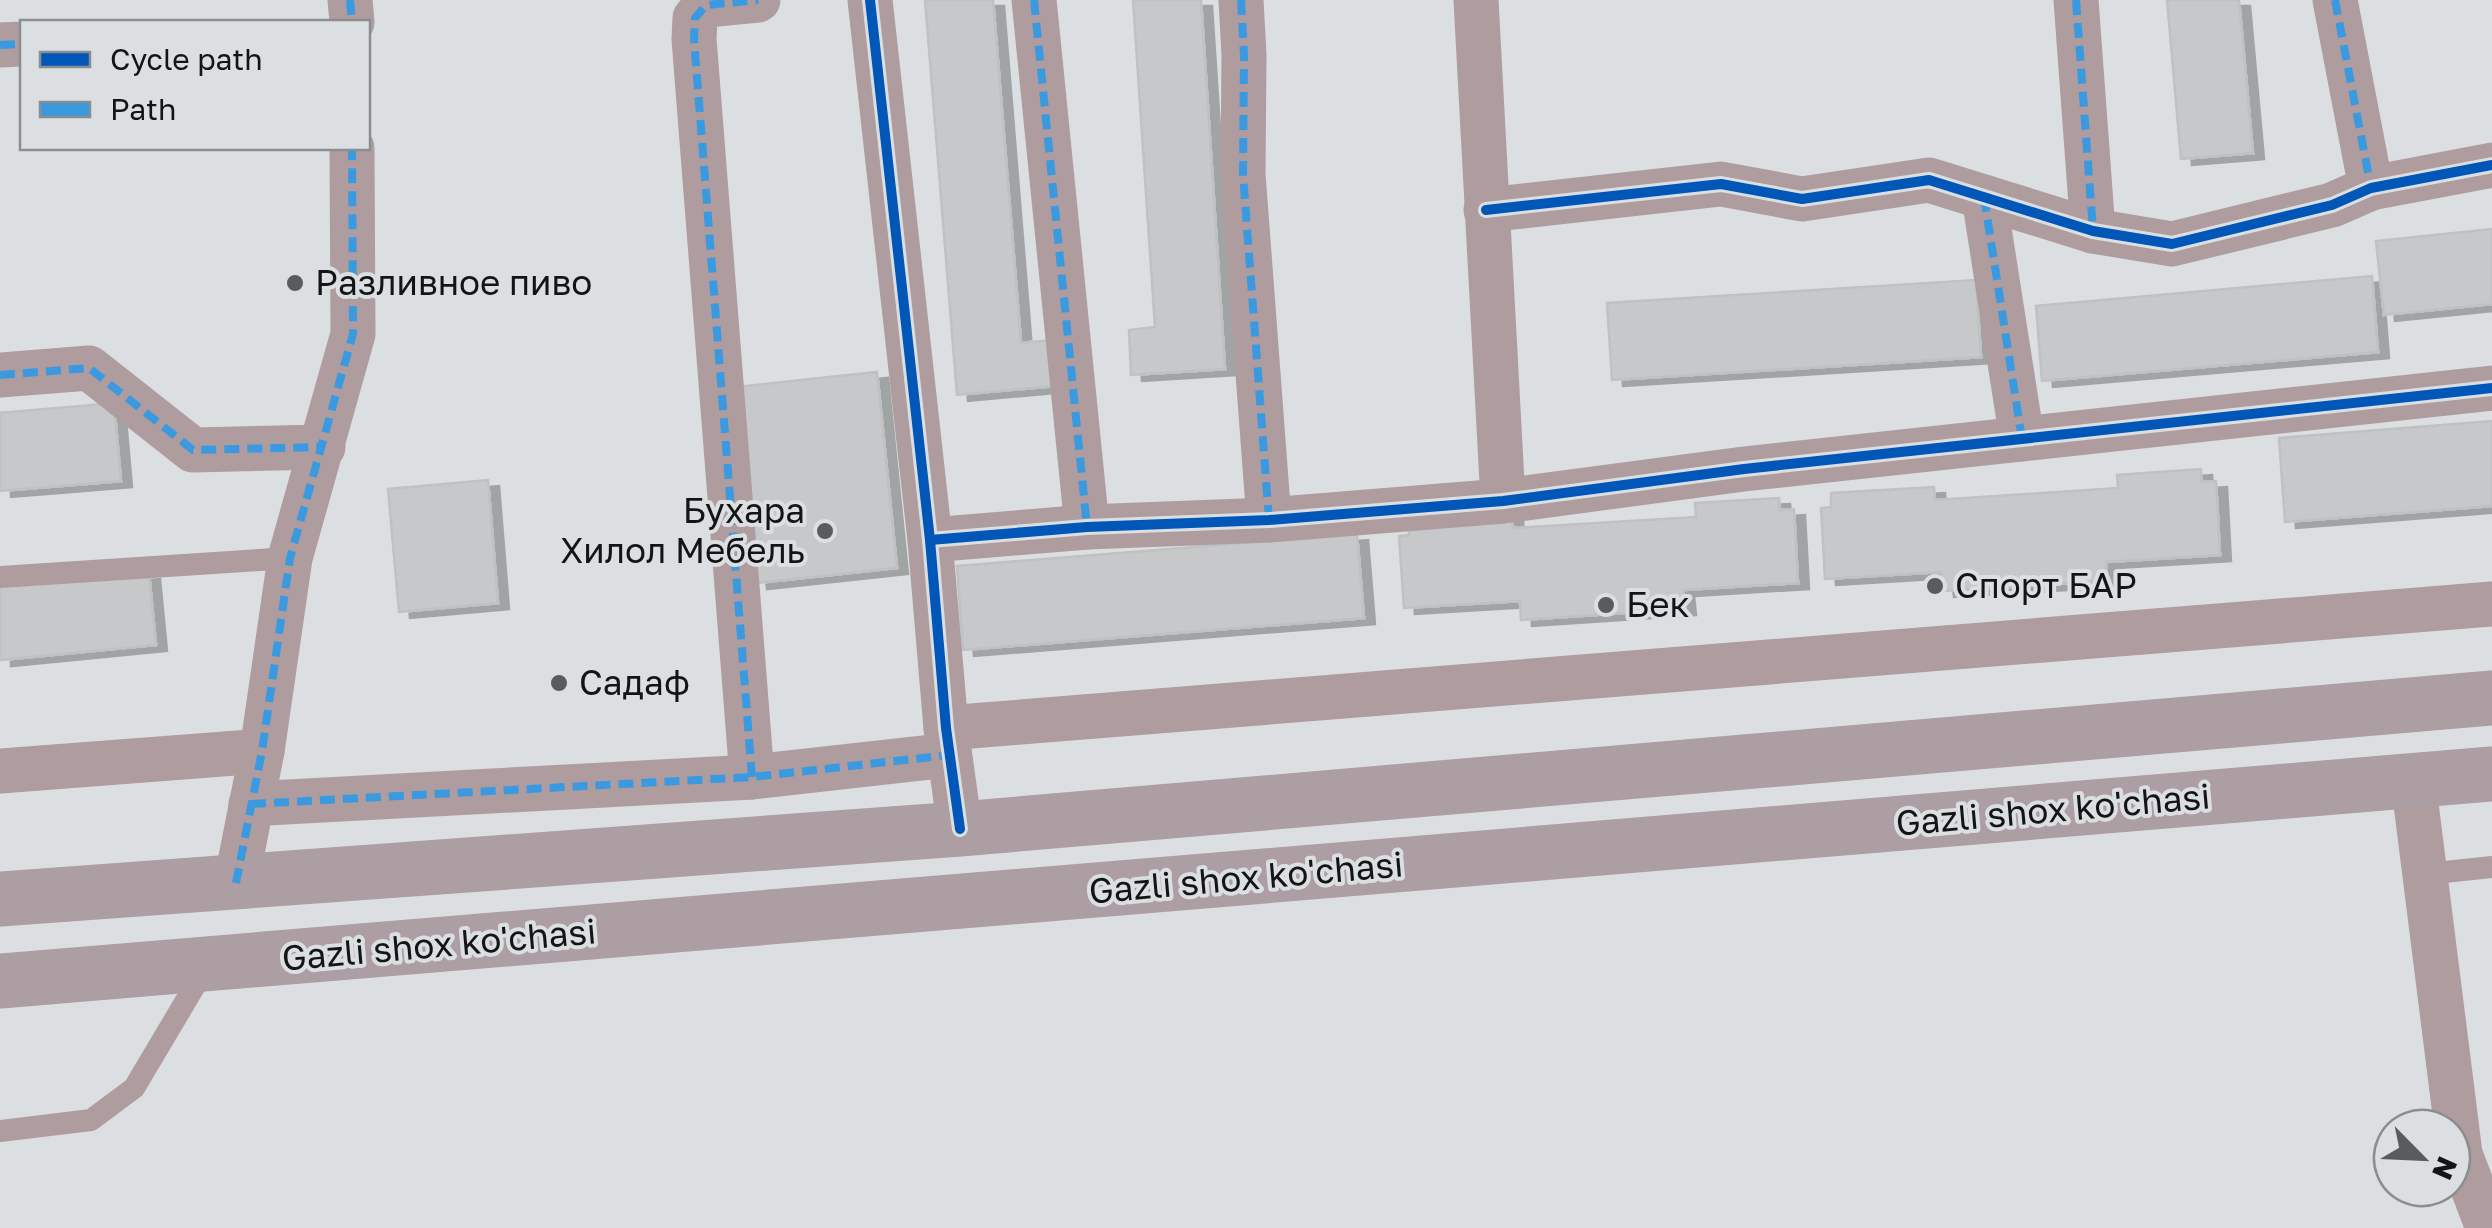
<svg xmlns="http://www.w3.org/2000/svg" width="2492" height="1228" font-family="'Golos Text',sans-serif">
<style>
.building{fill:#c7c8c9;stroke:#bfc1c2;stroke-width:2.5;filter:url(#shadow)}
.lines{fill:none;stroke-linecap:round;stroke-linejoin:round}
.service{stroke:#af9c9f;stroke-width:22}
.minor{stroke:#af9c9f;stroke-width:45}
.trunk{stroke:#ac9ea2;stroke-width:55}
.quiet{stroke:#3b9adf;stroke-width:8;stroke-dasharray:15 8;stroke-linecap:butt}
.cycleway-casing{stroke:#dbdfe2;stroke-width:16}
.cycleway{stroke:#0057b8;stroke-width:10}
.poi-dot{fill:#595b5c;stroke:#dbdfe2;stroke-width:4}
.labels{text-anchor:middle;stroke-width:8;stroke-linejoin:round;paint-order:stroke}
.poi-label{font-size:35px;fill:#131415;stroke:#dbdfe2;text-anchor:start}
.street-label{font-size:35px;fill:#131415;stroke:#dbdfe2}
</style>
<defs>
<filter id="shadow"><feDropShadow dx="11" dy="6" stdDeviation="0" flood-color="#0004"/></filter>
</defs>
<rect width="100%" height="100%" fill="#dcdfe1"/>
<g class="building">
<path d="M925,0H993L1021,343L1051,340L1054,386L957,395Z"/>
<path d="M1133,0H1201L1225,369L1131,375L1129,330L1155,327Z"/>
<path d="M2167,0H2239L2253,153L2181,159Z"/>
<path d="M2492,229V304L2384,315L2376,241Z"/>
<path d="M2372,276L2378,352L2042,381L2036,306Z"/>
<path d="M1976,280L1981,357L1612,380L1607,303Z"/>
<path d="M877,372L897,568L756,583L736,387Z"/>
<path d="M114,403L121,481L0,491V413Z"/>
<path d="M2492,421V506L2285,522L2279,438Z"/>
<path d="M2201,469L2202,482L2216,481L2220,555L2106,562V581L1943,591L1941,572L1825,579L1821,508L1831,507V493L1934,487L1935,500L2118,488L2117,475Z"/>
<path d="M488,480L498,603L399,612L388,489Z"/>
<path d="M1779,498L1780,510L1794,509L1798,583L1683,590L1685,609L1521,620L1520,601L1404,608L1399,536L1409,535L1408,521L1512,515L1513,528L1696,517L1695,503Z"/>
<path d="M1357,534L1364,618L963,650L957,566Z"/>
<path d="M149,573L156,645L0,660V587Z"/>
</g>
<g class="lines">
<g class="service">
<path d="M0,577L290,558"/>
<path d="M2426,874L2492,867"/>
<path d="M0,1131L91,1120L134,1088L206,967"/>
</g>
<g class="minor">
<path d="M350,0L352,22"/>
<path d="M870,0L930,540L946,728L960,829"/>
<path d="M1034,0L1087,527"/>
<path d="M1241,0L1244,55L1243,174L1269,520"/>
<path d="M1476,0L1503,501"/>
<path d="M2076,0L2093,231"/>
<path d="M2335,0L2371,188"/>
<path d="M0,45L22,44"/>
<path d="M1984,197L2022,439"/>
<path d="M1486,210L1721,184L1802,199L1929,180L2093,231L2172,244L2332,205L2371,188L2492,165"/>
<path d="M0,375L89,368L193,450L323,447"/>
<path d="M930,540L1087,527L1269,520L1503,501L1744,469L2492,388"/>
<path d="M946,728L2492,604"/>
<path d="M0,771L262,751"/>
<path d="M752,777L694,39L695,18L706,5L758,0"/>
<path d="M2413,780L2460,1154L2488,1228"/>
<path d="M251,804L752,777L949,755"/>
<path d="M236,883L262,751L290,558L353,334L352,148"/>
</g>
<g class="trunk">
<path d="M0,899L960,829L2492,698"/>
<path d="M0,981L2492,774"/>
</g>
<g class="quiet">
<path d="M350,0L352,22"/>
<path d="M1034,0L1087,527"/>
<path d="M1241,0L1244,55L1243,174L1269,520"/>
<path d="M2076,0L2093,231"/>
<path d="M2335,0L2371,188"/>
<path d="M0,45L22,44"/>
<path d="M1984,197L2022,439"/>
<path d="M0,375L89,368L193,450L323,447"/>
<path d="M752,777L694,39L695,18L706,5L758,0"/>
<path d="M251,804L752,777L949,755"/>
<path d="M236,883L262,751L290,558L353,334L352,148"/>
</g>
<defs>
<g id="cycleway">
<path d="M870,0L930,540L946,728L960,829"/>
<path d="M1486,210L1721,184L1802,199L1929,180L2093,231L2172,244L2332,205L2371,188L2492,165"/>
<path d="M930,540L1087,527L1269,520L1503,501L1744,469L2492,388"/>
</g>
</defs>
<use href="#cycleway" class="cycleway-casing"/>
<use href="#cycleway" class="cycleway"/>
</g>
<g class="poi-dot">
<circle cx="295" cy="283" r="10"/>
<circle cx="825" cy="531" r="10"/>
<circle cx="1935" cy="586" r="10"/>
<circle cx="1606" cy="605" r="10"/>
<circle cx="559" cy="683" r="10"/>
</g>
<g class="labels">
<g class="poi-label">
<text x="315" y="295">Разливное пиво</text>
<text x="805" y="523" text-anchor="end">Бухара<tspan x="805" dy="40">Хилол Мебель</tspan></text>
<text x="1955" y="598">Спорт БАР</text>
<text x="1626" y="617">Бек</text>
<text x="579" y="695">Садаф</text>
</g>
<g class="street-label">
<text transform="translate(2053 810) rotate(-5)" y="12">Gazli shox ko'chasi</text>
<text transform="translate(1246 878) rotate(-5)" y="12">Gazli shox ko'chasi</text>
<text transform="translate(439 945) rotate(-5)" y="12">Gazli shox ko'chasi</text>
</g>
</g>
<rect x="20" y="20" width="350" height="130" fill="#dbdfe2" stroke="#8b8e90" stroke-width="2.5"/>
<rect x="40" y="52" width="50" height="15" fill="#0057b8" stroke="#8b8e90" stroke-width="2.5"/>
<text x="110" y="70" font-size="30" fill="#131415">Cycle path</text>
<rect x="40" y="102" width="50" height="15" fill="#3b9adf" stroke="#8b8e90" stroke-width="2.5"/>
<text x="110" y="120" font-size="30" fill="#131415">Path</text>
<g transform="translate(2422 1158) rotate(114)"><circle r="48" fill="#dbdfe2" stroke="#8b8e90" stroke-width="2.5"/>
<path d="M0-8L18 38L0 25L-18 38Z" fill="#595b5c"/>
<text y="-15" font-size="28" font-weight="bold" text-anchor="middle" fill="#131415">N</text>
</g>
</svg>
